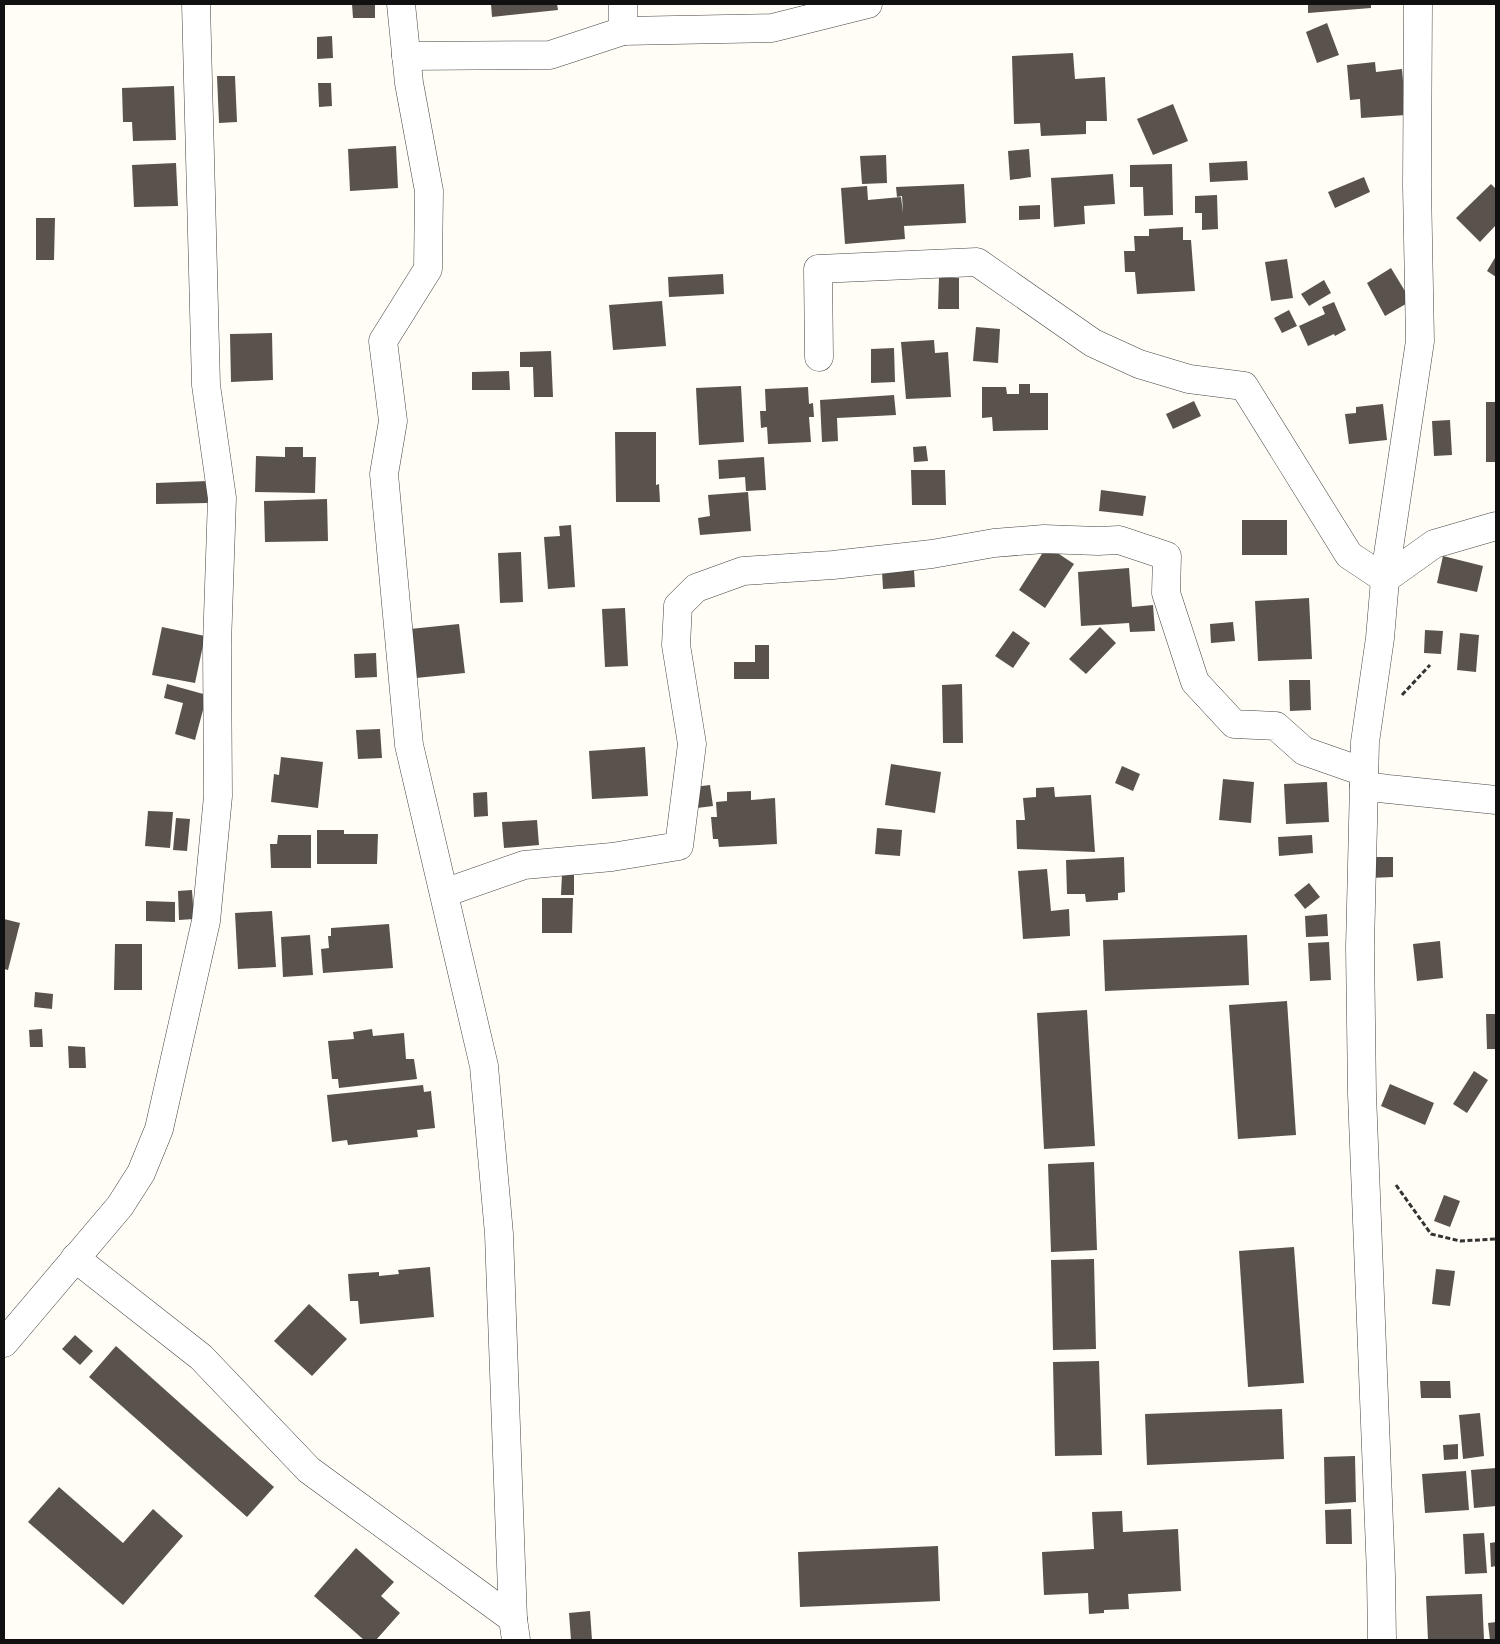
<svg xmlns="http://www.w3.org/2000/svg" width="1500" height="1644" font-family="'Playfair Display',serif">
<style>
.building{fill:#5a524d}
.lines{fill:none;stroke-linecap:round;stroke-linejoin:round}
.minor-casing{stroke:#444;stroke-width:29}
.path{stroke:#333;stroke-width:3;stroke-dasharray:5 2.5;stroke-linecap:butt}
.minor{stroke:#fff;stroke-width:28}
</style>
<rect width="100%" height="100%" fill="#fffdf5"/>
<g class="building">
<path d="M352,4H375V18H353Z"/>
<path d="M491,4H557L558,10L492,17Z"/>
<path d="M1308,4H1371V8L1308,13Z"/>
<path d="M1327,23L1339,55L1317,63L1306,32Z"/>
<path d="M332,36L333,58L317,59V37Z"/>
<path d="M1073,53L1075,79L1105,77L1107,121H1086V134L1041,136L1040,123L1014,124L1012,56Z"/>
<path d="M1375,62L1376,72L1402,69L1406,115L1361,118L1360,99L1350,100L1347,65Z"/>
<path d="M217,76H235L237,122L219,123Z"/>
<path d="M318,83H331L332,106L319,107Z"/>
<path d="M174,86L176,140L133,141L132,122H123L122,88Z"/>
<path d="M1173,104L1188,141L1153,155L1137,119Z"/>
<path d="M396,146L398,188L350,191L348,149Z"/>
<path d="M1029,149L1031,177L1010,180L1008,151Z"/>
<path d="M886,155L887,183L862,184L860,156Z"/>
<path d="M1247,161L1248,180L1210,182L1209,163Z"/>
<path d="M176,163L178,206L134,207L132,165Z"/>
<path d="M1172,164L1173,215L1144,216L1143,187H1130V165Z"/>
<path d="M1113,174L1115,204L1084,206L1085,224L1054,227L1051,178Z"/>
<path d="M1364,177L1370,192L1335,208L1328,192Z"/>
<path d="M964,184L966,223L904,226L905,239L845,244L841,188L867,186L868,200L901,197L903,213L902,196L897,197L896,187Z"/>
<path d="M1491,184L1496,189V225L1480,242L1456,218Z"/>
<path d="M1217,195L1218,229L1202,230V213H1195V196Z"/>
<path d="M1040,205V219L1019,220V206Z"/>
<path d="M36,218H55L54,260H36Z"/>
<path d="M1183,227V240H1191L1195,291L1137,294L1135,272H1125L1124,251H1135L1134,236H1149V229Z"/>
<path d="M1496,256V277L1487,271Z"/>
<path d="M1287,259L1293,298L1271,301L1265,262Z"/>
<path d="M1391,268L1411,301L1385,316L1367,283Z"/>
<path d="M723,274L724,294L669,297L668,277Z"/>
<path d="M939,277L959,278V309H938Z"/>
<path d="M1324,280L1331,293L1309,306L1301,294Z"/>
<path d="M662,301L666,346L613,350L609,305Z"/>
<path d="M1334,302L1346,330L1335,336L1334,334L1308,346L1299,326L1325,314L1322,307Z"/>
<path d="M1289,310L1297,326L1282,333L1274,318Z"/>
<path d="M976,327L1000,329L998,363L973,361Z"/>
<path d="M272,333L273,380L231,382L230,334Z"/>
<path d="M934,340L935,353L948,352L951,397L906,399L901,342Z"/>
<path d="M894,348L895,382L871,383V349Z"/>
<path d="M551,351L553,397H534L533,367H520V352Z"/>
<path d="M509,371L510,390H472V372Z"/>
<path d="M1019,384H1030V393H1048V430L993,431L992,417L982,418V387H1006L1007,394H1019Z"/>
<path d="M741,386L744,442L699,445L696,388Z"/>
<path d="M808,387L809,404L813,403L814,417H809L811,442L768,444L767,427L761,428L760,411H766L765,389Z"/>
<path d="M894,395L896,415L837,418L838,441L822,442L820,400Z"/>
<path d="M1194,401L1201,416L1173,429L1166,414Z"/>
<rect x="1486" y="402" width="10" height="60"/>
<path d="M1383,404L1387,440L1349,444L1345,414L1356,413V407Z"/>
<path d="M1450,420L1452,455L1434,456L1432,421Z"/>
<path d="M615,432H656V485L659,484L660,502H616Z"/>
<path d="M926,446L928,461L914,462L913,447Z"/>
<path d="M285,447H303V457H316L315,493L255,492L256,456L285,457Z"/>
<path d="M764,457L766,490L746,491L745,477L719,479L718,460Z"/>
<path d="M911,470H945L946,505H912Z"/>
<path d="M208,481V503L156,504V483Z"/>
<path d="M1101,490L1146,496L1143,516L1099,511Z"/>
<path d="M748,492L751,531L700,535L698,518L710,516L708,495Z"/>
<path d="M327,499L328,541L265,542L264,501Z"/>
<rect x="1242" y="520" width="45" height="35"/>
<path d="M571,525L575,587L548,589L544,537L560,536L559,526Z"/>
<path d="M1047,546L1074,564L1045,608L1019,590Z"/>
<path d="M521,552L523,602L500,603L498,553Z"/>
<path d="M1443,556L1483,566L1477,592L1437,583Z"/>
<path d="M1129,568L1132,607L1153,605L1155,631L1130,632L1129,623L1081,626L1078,572Z"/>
<path d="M914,570L915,587L883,589L882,571Z"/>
<path d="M1309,598L1312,659L1258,661L1255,601Z"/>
<path d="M625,608L628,666L605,667L602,609Z"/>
<path d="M1233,622L1235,641L1211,643L1210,624Z"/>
<path d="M459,624L465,673L416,678L410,629Z"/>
<path d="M162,627L205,636L195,683L152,675Z"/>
<path d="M1100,627L1116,643L1086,674L1069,659Z"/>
<path d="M1425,630L1443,631L1441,654L1424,653Z"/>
<path d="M1013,631L1030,643L1013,668L995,656Z"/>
<path d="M1460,633L1479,635L1476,672L1457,670Z"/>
<path d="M755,645H769V679H734V662H755Z"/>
<path d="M376,653L377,677L355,678L354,654Z"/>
<path d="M1289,680H1310L1311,710L1290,711Z"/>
<path d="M167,684L207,695L195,740L175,734L183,703L164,698Z"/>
<path d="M962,684L963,743H943L942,685Z"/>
<path d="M380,729L382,758L358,759L356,730Z"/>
<path d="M645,747L648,796L592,799L589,751Z"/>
<path d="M281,757L323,762L318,808L271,802L274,774L279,775Z"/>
<path d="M891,764L941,772L935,813L885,805Z"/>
<path d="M1122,766L1140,774L1133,791L1115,783Z"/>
<path d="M1223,779L1254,782L1251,823L1219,820Z"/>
<path d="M1327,782L1329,822L1286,824L1284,784Z"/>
<path d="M710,785L713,806L697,808L694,787Z"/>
<path d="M1054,787L1055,797L1091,795L1095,852L1017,849L1016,820H1025L1023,798L1036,797V788Z"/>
<path d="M751,791V800L775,798L777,844L719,847L718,839H713L711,817H717L716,802L727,801V792Z"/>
<path d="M487,792L488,816L474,817L473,793Z"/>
<path d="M148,811L173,812L170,848L145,846Z"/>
<path d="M176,818L190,819L187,851L173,850Z"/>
<path d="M537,820L539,845L504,848L502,822Z"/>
<path d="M877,828L902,830L900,856L875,854Z"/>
<path d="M317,830H344V834H378L377,864H317Z"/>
<path d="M278,835H311V868H271L270,844H277Z"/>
<path d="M1312,835L1313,853L1279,856L1278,837Z"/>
<path d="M1124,857L1125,892L1118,893V900L1086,902L1085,894H1067L1066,860Z"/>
<path d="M1370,857H1393V877L1370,878Z"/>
<path d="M1047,869L1051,911L1069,909L1070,936L1023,939L1018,871Z"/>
<path d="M562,874H574V895H561Z"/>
<path d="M1309,883L1320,897L1305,909L1294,895Z"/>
<path d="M192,890L194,919L179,920L178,891Z"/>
<path d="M542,898H573L572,933H542Z"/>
<path d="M146,901L175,902V922L146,921Z"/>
<path d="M272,911L276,967L238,969L235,913Z"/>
<path d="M1327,914L1328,936L1306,937L1305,916Z"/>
<path d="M4,919L20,923L8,970L4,969Z"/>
<path d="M389,924L393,968L323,973L321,949L329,948L328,936H331V928Z"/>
<path d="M310,935L313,975L283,977L281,937Z"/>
<path d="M1247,935L1249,985L1105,991L1103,940Z"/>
<path d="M1440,941L1443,978L1417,981L1413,944Z"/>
<path d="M1329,942L1331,980L1310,981L1308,943Z"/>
<path d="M115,944H142V990H114Z"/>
<path d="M35,992L53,994L52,1009L34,1007Z"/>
<path d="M1287,1001L1296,1135L1238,1139L1229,1005Z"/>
<path d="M1087,1010L1095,1146L1044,1149L1037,1013Z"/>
<path d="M1486,1014H1496V1049H1487Z"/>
<path d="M42,1029L43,1047H30L29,1030Z"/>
<path d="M372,1029L373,1036L404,1033L406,1059H414L417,1079L339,1088L338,1079H332L328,1041L354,1039L353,1032Z"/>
<path d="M68,1046L85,1047L86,1068H69Z"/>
<path d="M1474,1071L1488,1080L1467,1113L1453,1104Z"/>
<path d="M1390,1084L1434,1103L1425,1125L1381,1106Z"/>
<path d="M423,1085L424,1092L431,1091L435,1128L417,1130L418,1137L348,1145L347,1140L332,1142L327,1095Z"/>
<path d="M1094,1162L1097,1250L1051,1252L1048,1164Z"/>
<path d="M1444,1195L1460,1201L1450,1227L1434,1221Z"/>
<path d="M1294,1247L1304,1383L1248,1387L1239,1251Z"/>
<path d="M1094,1259L1096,1349L1053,1350L1051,1260Z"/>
<path d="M430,1267L434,1317L360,1324L358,1301H350L348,1274L379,1272V1276L399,1274L398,1270Z"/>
<path d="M1436,1269L1455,1271L1450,1306L1432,1304Z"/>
<path d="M309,1304L347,1339L312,1376L274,1341Z"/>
<path d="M75,1335L93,1351L80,1365L62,1349Z"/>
<path d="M116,1346L274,1487L247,1517L89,1377Z"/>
<path d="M1099,1361L1102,1455L1055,1456L1053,1362Z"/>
<path d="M1420,1381H1450L1451,1398H1421Z"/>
<path d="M1282,1409L1284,1459L1147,1465L1145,1414Z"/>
<path d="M1480,1413L1484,1456L1463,1459L1459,1415Z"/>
<path d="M1458,1444V1459L1444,1460L1443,1445Z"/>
<path d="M1355,1456L1356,1502L1325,1504L1324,1457Z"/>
<path d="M1496,1468V1506L1474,1508L1471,1470Z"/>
<path d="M1466,1471L1469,1510L1425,1513L1422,1474Z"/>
<path d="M59,1487L123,1543L153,1509L183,1536L123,1605L28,1522Z"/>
<path d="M1351,1509L1352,1544H1326L1325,1510Z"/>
<path d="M1122,1511L1123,1532L1178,1529L1181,1591L1128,1594L1129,1609L1104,1610V1613L1089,1614L1088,1593L1044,1595L1042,1552L1094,1549L1092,1512Z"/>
<path d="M1484,1533L1487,1573L1465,1574L1463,1534Z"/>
<path d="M1496,1542V1566L1491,1567L1490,1543Z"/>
<path d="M938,1546L940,1601L800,1607L798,1552Z"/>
<path d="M356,1548L394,1582L381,1596L400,1613L376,1640H364L314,1596Z"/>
<path d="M1482,1594L1484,1640H1428L1426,1596Z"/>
<path d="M590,1611L592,1640H571L569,1613Z"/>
<path d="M1496,1622V1640H1490L1488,1623Z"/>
</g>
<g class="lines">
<defs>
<g id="minor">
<path d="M401,4L409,83L429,191L428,269L383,341L393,421L384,474L409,745L484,1066L499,1234L513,1619"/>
<path d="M623,31L772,28L868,4"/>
<path d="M406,56L550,55L623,31V4"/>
<path d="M819,357L818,269L977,262L1093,343L1139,364L1189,379L1244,386L1349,555L1385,579L1434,544L1496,526"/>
<path d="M1364,786L1388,789L1496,800"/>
<path d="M444,893L524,865L612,857L679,846L692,744L676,645L678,606L696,588L743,571L833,565L932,554L994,543L1044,539L1098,541L1119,540L1167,556L1166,593L1195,682L1234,724L1276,726L1304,751L1364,772"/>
<path d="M75,1258L201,1357L309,1470L513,1619L516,1640"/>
<path d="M4,1343L120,1206L141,1173L159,1129L206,921L218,796L217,645L222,498L206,385L196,4"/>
<path d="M1382,1640L1381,1575L1362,1094L1360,947L1365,742L1380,638L1386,568L1420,341L1417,186L1418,4"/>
</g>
</defs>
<use href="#minor" class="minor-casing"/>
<g class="path">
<path d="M1402,695L1430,665"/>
<path d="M1396,1185L1431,1234L1460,1241L1496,1239"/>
</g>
<use href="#minor" class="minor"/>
</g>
<rect width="1500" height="1644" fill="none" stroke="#111111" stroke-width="10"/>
</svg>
